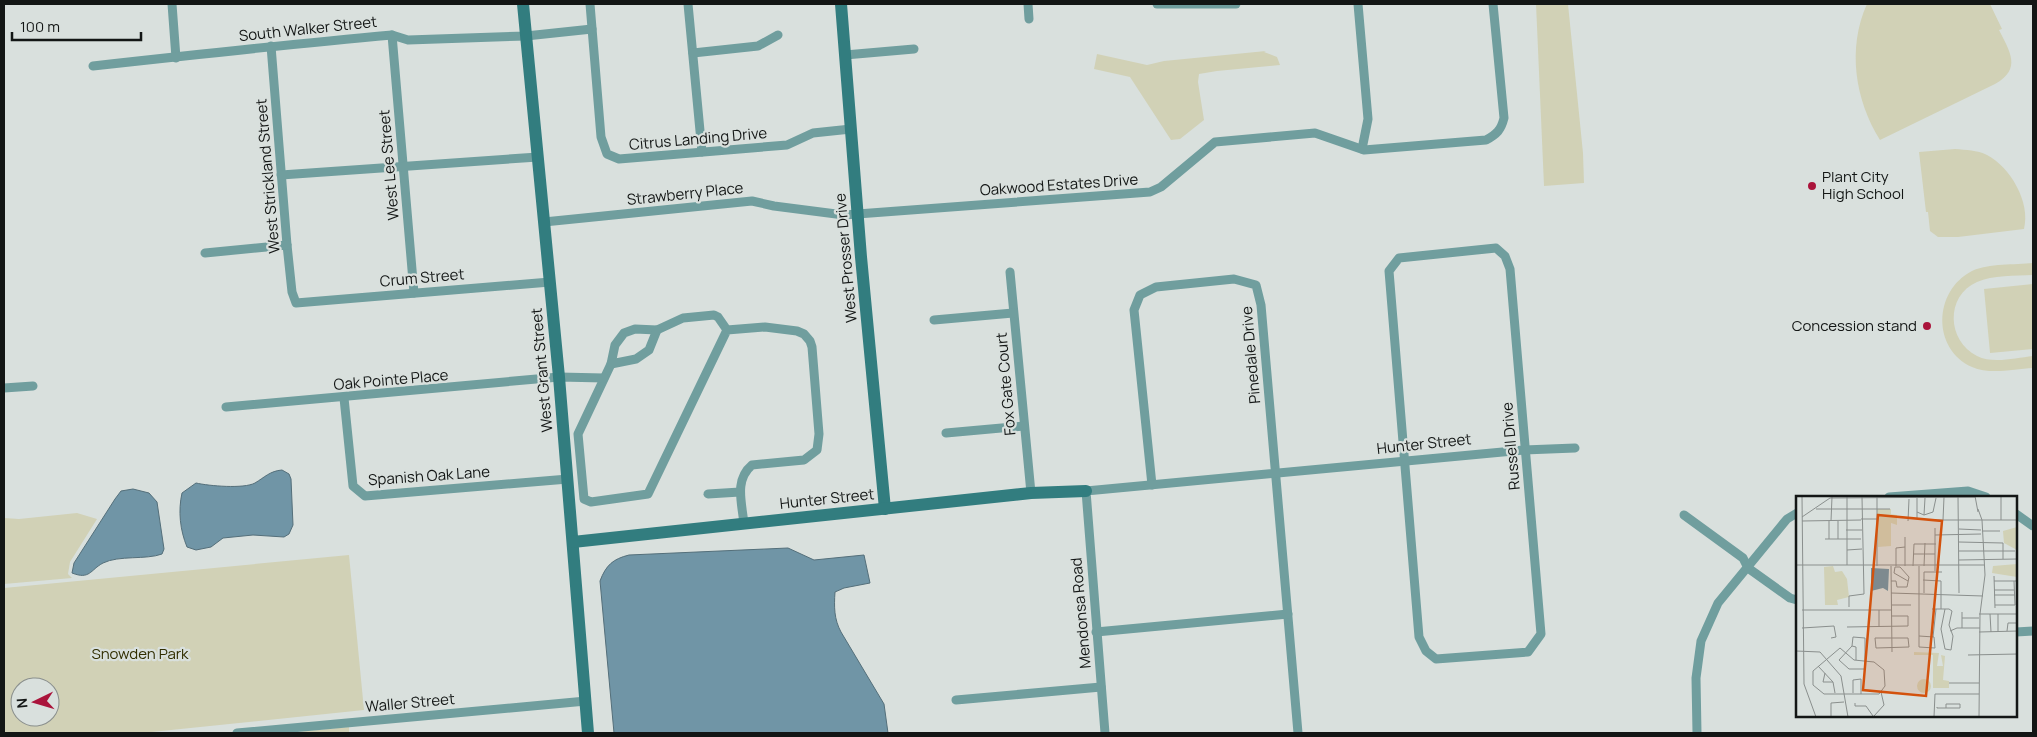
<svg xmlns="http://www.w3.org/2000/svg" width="2037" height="737" font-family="Manrope,sans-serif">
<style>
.green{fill:#d1d1b6;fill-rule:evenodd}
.water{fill:#7095a6;stroke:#546f7a}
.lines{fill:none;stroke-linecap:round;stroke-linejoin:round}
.street{stroke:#709e9e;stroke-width:9}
.secondary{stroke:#327d7f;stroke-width:12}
.poi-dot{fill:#aa143b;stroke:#d9e0dd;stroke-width:2}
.labels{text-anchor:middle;stroke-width:4.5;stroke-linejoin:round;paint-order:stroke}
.street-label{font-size:15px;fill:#131615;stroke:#d9e0dd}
.poi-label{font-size:15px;fill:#131615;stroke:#d9e0dd;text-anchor:start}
.park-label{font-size:15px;fill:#312e00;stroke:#d9e0dd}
.inset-road{fill:none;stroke:#8a8f8d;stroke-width:1}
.view{fill:#d3520d;fill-opacity:0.15;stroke:#d3520d;stroke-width:2.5}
.inset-edge{fill:none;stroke:#131615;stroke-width:2.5}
</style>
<rect width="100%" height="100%" fill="#d9e0dd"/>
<g class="green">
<path d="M1536,4H1568L1583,153L1584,183L1544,186Z"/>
<path d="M1867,4H1990L2002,29L1999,30C2010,52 2022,69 1995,84L1880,140C1855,100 1847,48 1867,4Z"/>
<path d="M1266,51L1264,52L1277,57L1280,65L1217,71L1199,74L1198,82L1204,120L1180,139L1171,140L1130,77L1094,69L1097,54L1147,65L1164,61Z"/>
<path d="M1955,149C1966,150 1977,150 1987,155C2010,167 2031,202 2024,229L1958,237H1938L1930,231L1928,212H1926L1919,152Z"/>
<path d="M2033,263V275C2015,276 1993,275 1977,282C1945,296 1947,341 1977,356C1993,364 2015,358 2033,356V368C2014,369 1990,375 1972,367C1932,349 1933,291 1972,271C1989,263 2015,265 2033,263Z"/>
<path d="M2033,284V349L1990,353L1984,289Z"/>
<path d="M77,513L97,519L70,562L68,574L72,578L4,584V518L19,519Z"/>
<path d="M349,555L364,710L142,733H4V588ZM20,687H50V717H20Z"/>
<path d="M349,727V733H285Z"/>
</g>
<g class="water">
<path d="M282,470L289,474L291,479L293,525L289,534L284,537L253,535L223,538L211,547L196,550L187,547C180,530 178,511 182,493L196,483C209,486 244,489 255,483C265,477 270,471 282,470Z"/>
<path d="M133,489L149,493L157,502L164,549L162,554C146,560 119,555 103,563C90,570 90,580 72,573L74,563L115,499L121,491Z"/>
<path d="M788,548L814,560L864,555L870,583L844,588L835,592C834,607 834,619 841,632L884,704L888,733H614L600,581C606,565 613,559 629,555Z"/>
</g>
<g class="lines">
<g class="street">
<path d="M172,4L176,58"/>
<path d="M590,4L601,137L607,154L619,159L787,145L813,133L851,129"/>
<path d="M688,4L702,152"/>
<path d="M1028,4L1029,19"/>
<path d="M1157,4H1236"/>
<path d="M1358,4L1368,119L1362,149"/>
<path d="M392,35L414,293"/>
<path d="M271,46L287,245L292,292L296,303L550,282"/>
<path d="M693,53L758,46L778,35"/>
<path d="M845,55L914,49"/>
<path d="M93,66C192,55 292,44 392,35L408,40L526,36L592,29"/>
<path d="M281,175L538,157"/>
<path d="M544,222L752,201L774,206L844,215L1150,192L1161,187L1215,142L1315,133L1364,150L1486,140C1497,134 1501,130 1504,118L1493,4"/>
<path d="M1496,248L1505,256L1510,269L1541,634L1528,652L1436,659L1426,651L1419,637L1389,271L1399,258Z"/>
<path d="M205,253L287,245"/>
<path d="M1010,272L1031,493"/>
<path d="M934,320L1013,313"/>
<path d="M727,330L648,494L591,502L584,499L578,434L611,364L615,345L624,333L635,329L657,330L683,318L714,315L718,317L727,330L765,327L797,331L804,334L810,341L812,347L819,434L817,450L804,460L752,465C734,480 742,503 744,524"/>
<path d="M611,364L636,359L649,350L657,330"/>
<path d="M4,388L33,386"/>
<path d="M344,398L353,486L365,496L568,479"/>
<path d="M226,407L559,377L604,378"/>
<path d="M946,433L1024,426"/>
<path d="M1152,485L1134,310L1140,295L1156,287L1234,279L1256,285L1261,305L1298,733"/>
<path d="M708,494L740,492"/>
<path d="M1889,497L1968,491L1986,497"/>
<path d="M2016,514L2033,526"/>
<path d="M1684,515L1743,558L1748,568"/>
<path d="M1748,568L1790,598L1797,600"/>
<path d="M1096,632L1288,614"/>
<path d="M2016,632L2033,631"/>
<path d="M956,700L1101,687"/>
<path d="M237,733L586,701"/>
<path d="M1105,733L1086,491L1524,450L1575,448"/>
<path d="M1697,733L1696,678L1701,641L1718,603L1787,519L1797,513"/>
</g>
<g class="secondary">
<path d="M523,4L559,377L588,733"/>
<path d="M841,4L861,257L885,509"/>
<path d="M573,542L1031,493L1086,491"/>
</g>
</g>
<g class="poi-dot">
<circle cx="1812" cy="186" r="5"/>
<circle cx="1927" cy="326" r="5"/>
</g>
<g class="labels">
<g class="street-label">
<text transform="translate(308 29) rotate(-6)" y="5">South Walker Street</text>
<text transform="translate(698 139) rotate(-5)" y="5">Citrus Landing Drive</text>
<text transform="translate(389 165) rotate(-95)" y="5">West Lee Street</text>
<text transform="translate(268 176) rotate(-95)" y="5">West Strickland Street</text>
<text transform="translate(1059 185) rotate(-4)" y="5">Oakwood Estates Drive</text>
<text transform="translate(685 194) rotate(-6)" y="5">Strawberry Place</text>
<text transform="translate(846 258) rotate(-95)" y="5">West Prosser Drive</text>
<text transform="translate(422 278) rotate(-5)" y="5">Crum Street</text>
<text transform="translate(1251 355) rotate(-95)" y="5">Pinedale Drive</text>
<text transform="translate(542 370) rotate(-95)" y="5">West Grant Street</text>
<text transform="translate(391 380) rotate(-5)" y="5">Oak Pointe Place</text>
<text transform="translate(1006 384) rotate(-95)" y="5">Fox Gate Court</text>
<text transform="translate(1424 444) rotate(-6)" y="5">Hunter Street</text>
<text transform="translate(1511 446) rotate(-95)" y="5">Russell Drive</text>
<text transform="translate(429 476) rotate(-4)" y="5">Spanish Oak Lane</text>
<text transform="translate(827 499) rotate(-6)" y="5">Hunter Street</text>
<text transform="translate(1081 613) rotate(-95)" y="5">Mendonsa Road</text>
<text transform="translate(410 703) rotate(-5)" y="5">Waller Street</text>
</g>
<g class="poi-label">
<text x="1822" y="182">Plant City<tspan x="1822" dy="17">High School</tspan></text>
<text x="1917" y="331" text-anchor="end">Concession stand</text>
</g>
<g class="park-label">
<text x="140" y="659">Snowden Park</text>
</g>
</g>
<g transform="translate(1796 496)">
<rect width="221" height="221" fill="#d9e0dd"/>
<path d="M81,13H95V18L101,19V29L95,27V50L82,51ZM221,31V54L208,47L207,35ZM221,68V81L196,77L197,70ZM37,70L39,76L46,75L51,83L53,101L41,104L42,109H29L28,71ZM118,156L143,157L141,170H147L145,159L149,160L147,184L153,185V192H137V159H118ZM121 190a7 7 0 1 1 14 0a7 7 0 1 1-14 0Z" fill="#d1d1b6"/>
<path d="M75,72L93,73L92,95L87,92L75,95Z" fill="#7095a6"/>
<path class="inset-road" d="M6,0L8,188L20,221M81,0V70M162,0L163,97M179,0L182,16M205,0V24M51,1V69M20,13H94M182,13L186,24L189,79L184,118L183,221M121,16L128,19L129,2M128,19L137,16L140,2M6,21L34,2L179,1M121,22V2M65,23H81M140,24H222M147,24L148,1M6,25L65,24M33,25V43M35,25L36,1M42,25V43M112,25L113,3M163,33L185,34M50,34H66M186,35H204M139,39L185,38M109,41V70M29,43H65M163,46L207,47V63M51,54L66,53M163,55H219M118,58H139M163,64L221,63M0,69H188M95,70L96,156M100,70V52L109,51M117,70L118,48H140M123,70V151L139,152L138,141L123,140M128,70L129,47M139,75V32M198,80L199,112M127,84L145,85V113M95,85H100L101,91H111L113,81L104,71H99L98,77L112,85M198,85H222M198,94H218M95,97L187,100M128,97V76H146M198,99H219M96,109H115M199,109H219L218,85M53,111V100L68,98L66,1M136,113H153L156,115L153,129L157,140L155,154L149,153L145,133L149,113M6,114H95M83,114V131M183,118H222M194,118L195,136M202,118V135M166,122H183M51,131L112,130V120H95M6,132L38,130L40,141L35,142M166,132V116M154,135L161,132H184M211,135L212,127H222M183,136L222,135M57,141L69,142V173H53L43,164L56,150ZM137,141L140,113M79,142H112L113,151L80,152ZM56,150L60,151V164M44,152L58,164L78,166L88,174L89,190L83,198H28L17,189V175ZM0,155L24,156L45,180L52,221M172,159L222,158M22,170L37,186L39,197M29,177L27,186H37M153,187H183M57,197V184L65,183V198M59,207V210H70L77,220M141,211V212H164V208H150V212M78,220L88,209L85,196M35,221V207L48,206M138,221L139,198H183"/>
<path class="view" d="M82,19L146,25L130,200L67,194Z"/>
<rect width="221" height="221" class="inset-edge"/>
</g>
<rect width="2037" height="737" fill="none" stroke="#131615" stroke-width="10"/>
<g transform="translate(35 702) rotate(265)"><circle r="24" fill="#d9e0dd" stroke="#8a8f8d"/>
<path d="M0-4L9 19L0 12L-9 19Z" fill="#aa143b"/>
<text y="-8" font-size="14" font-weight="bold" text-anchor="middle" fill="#131615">N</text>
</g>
<path d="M12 32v8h129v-8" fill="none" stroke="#131615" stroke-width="2.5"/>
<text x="20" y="32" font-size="15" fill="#131615" stroke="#d9e0dd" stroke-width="4" paint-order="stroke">100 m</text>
</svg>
